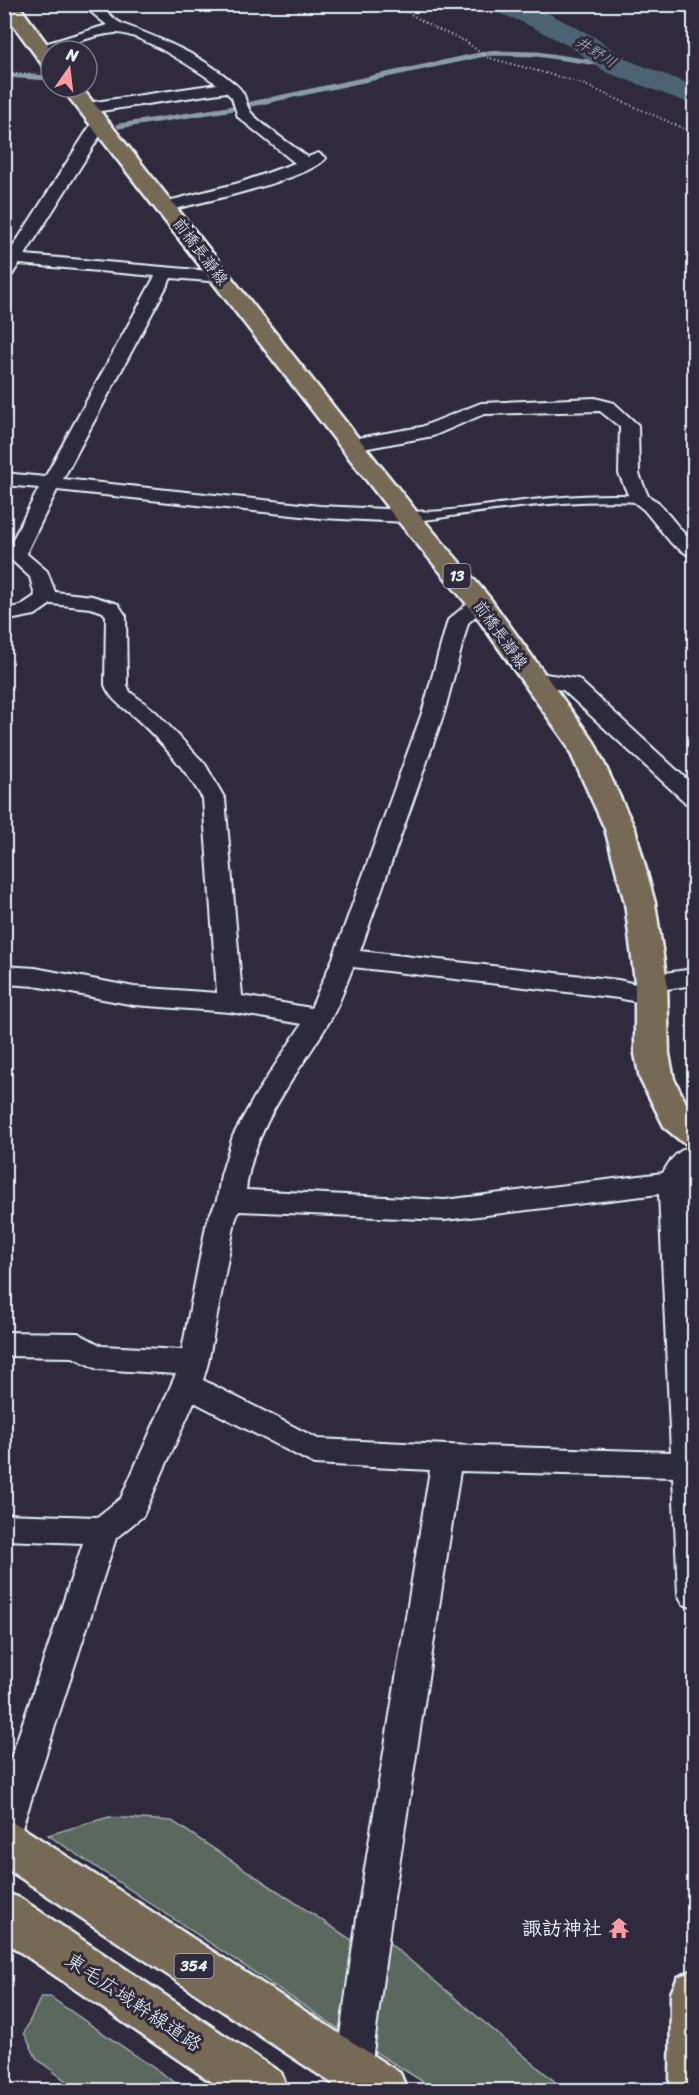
<svg xmlns="http://www.w3.org/2000/svg" width="699" height="2095" font-family="Sriracha,'Klee One',sans-serif">
<style>
.green{fill:#5a685e;stroke:#a1acab;stroke-width:1.5}
.lines{fill:none;stroke-linecap:round;stroke-linejoin:round}
.stream{stroke:#8a9ca9;stroke-width:5}
.river{fill:#4b6375;fill-rule:evenodd}
.lane-casing{stroke:#e8f1f8;stroke-width:4}
.street-casing{stroke:#e8f1f8;stroke-width:4}
.primary-casing{stroke:#e8f1f8;stroke-width:5}
.highway-casing{stroke:#e8f1f8;stroke-width:5}
.path{stroke:#e8f1f8;stroke-width:2;stroke-dasharray:1 3;stroke-linecap:butt}
.lane{fill:#2f2a3d;fill-rule:evenodd}
.street{fill:#2f2a3d;fill-rule:evenodd}
.primary{fill:#776a54;fill-rule:evenodd}
.highway{fill:#776a54;fill-rule:evenodd}
.labels{text-anchor:middle;stroke-width:6;stroke-linejoin:round;paint-order:stroke}
.far-water-label{font-size:15px;font-style:italic;fill:#a9b8c4;stroke:#2f2a3d}
.shield{fill:#2f2a3d;stroke:#b0b5c0;stroke-width:1.5}
.shield-label{font-size:15px;font-weight:bold;fill:#e8f1f8}
.street-label{font-size:16px;fill:#e8f1f8;stroke:#2f2a3d}
.near-poi-label{font-size:20px;font-weight:bold;fill:#e8f1f8;stroke:#2f2a3d;text-anchor:end}
.near-street-label{font-size:20px;fill:#e8f1f8;stroke:#2f2a3d}
</style>
<rect width="100%" height="100%" fill="#2f2a3d"/>
<filter id="ink" filterUnits="userSpaceOnUse"><feTurbulence type="fractalNoise" baseFrequency=".0167" numOctaves="2"/><feDisplacementMap in="SourceGraphic" scale="12" xChannelSelector="R" yChannelSelector="G"/><feConvolveMatrix kernelMatrix="1 2 1 2 8 2 1 2 1" color-interpolation-filters="sRGB"/></filter>
<g filter="url(#ink)">
<g class="green">
<path d="M109,1817L172,1821L359,1945L388,1942L565,2090H436L342,2031L48,1835Z"/>
<path d="M41,1997H50L186,2090H78L37,2059L24,2033Z"/>
</g>
<g class="lines">
<g class="stream">
<path d="M4,75L49,78"/>
<path d="M119,126L228,109L489,53L537,54L617,66"/>
</g>
<path class="river" d="M486,4H528L540,9L591,35L628,60L694,86V105L606,72L571,47L520,21L490,10Z"/>
<defs>
<path id="lane" d="M622,495L640,496L645,499L640,502C576,499 514,507 451,516C438,518 413,524 402,516C410,509 431,513 442,511C502,504 561,494 622,495Z"/>
<g id="street">
<path d="M81,4C109,4 105,17 125,25C164,40 203,56 235,84C248,95 243,99 250,111C255,120 297,149 308,157L318,153L326,158C308,180 198,203 166,211L160,209L158,206L160,203L239,183L295,163L238,117L232,98L226,92L88,113L83,111L80,108L83,105L88,103L217,84C197,70 138,31 115,33C89,35 65,48 40,54L35,53L33,50L35,47L107,25Z"/>
<path d="M100,118L108,123L25,255L221,272L227,273L230,277L227,281L221,282L171,278L63,479L320,506L407,510L414,512L417,516L414,520L407,522L320,518L57,490L28,549L27,554L47,571L55,592L92,596L118,604L126,616L127,685L130,692L155,711L205,764L225,799L242,996L311,1008L333,958L422,713L448,620L473,599L480,597L487,599L490,603L468,623L444,713L360,951L618,980L640,985L639,982L642,976L694,969V985L659,990L663,996L660,1002L651,1005L618,998L353,967C345,986 339,1006 329,1022C297,1076 253,1126 246,1190L445,1200L663,1173C670,1159 679,1149 694,1145V1169L685,1182L694,1335V1608L683,1604L678,1594L673,1477L460,1471L392,1911L368,2090H332L358,1911L430,1470L314,1464L194,1402L143,1516L116,1538L21,1831L16,1843L4,1847V1779L83,1543L4,1540V1514L97,1517L121,1498L176,1374L97,1369L73,1357L4,1356V1332L78,1333L102,1346L182,1350L207,1221L217,1200L221,1175L233,1136L255,1096L302,1024L230,1012L134,1005L35,986L4,984V966L35,968L134,987L217,993L203,799C186,770 164,745 140,722C127,709 112,703 105,685L106,616L103,612L90,608L51,604L35,615L4,621V609L20,606L35,596L30,577L7,556L8,549L39,488L4,485V473L45,477L155,276L19,264L12,275L4,276V253H9L92,123ZM659,1194L671,1452L447,1445L318,1439L203,1380L208,1363L235,1221L239,1211L445,1220Z"/>
<path d="M595,398L614,403L638,425L639,474L648,496L658,502L686,536L694,541V556L687,554L672,544L644,510L630,499L619,474L620,427L600,411L484,414L433,436L352,451L345,449L343,445L345,441L352,439L421,427L481,403Z"/>
<path d="M533,672L578,679L694,786V805L686,803L563,690L525,684L522,679L525,674Z"/>
</g>
<g id="primary">
<path d="M4,4H18L52,51L51,69L44,67L4,12Z"/>
<path d="M61,87H81L416,511L489,597L594,742L635,829L655,903L667,982L669,1054L674,1079L690,1111L694,1115V1146L682,1142L665,1128L640,1079L635,1054V982L625,903L605,829L566,743L471,609L398,521Z"/>
<path d="M694,1970V2090H670L671,1993L678,1977Z"/>
</g>
<g id="highway">
<path d="M4,1820L20,1826L400,2073L407,2090H342L4,1867Z"/>
<path d="M4,1892L20,1898L281,2073L288,2090H223L4,1941Z"/>
</g>
</defs>
<use href="#lane" class="lane-casing"/>
<use href="#street" class="street-casing"/>
<use href="#primary" class="primary-casing"/>
<use href="#highway" class="highway-casing"/>
<g class="path">
<path d="M394,4L432,27L465,41L486,57L578,82L694,133"/>
<path d="M4,72L31,74"/>
</g>
<use href="#lane" class="lane"/>
<use href="#street" class="street"/>
<use href="#primary" class="primary"/>
<use href="#highway" class="highway"/>
</g>
</g>
<defs>
<symbol id="temple-bare" viewBox="-9 -9 18 18"><path d="M0-6L5-2H3V0L6.5 2.5H4V6H1.5V3h-3V6H-4V2.5H-6.5L-3 0V-2H-5Z" fill="#ff9aa2" stroke="#2f2a3d" stroke-width="2.5" paint-order="stroke"/></symbol>
</defs>
<g fill-rule="evenodd">
<use href="#temple-bare" x="604" y="1913" width="30" height="30"/>
</g>
<g class="labels">
<g class="far-water-label">
<text transform="translate(596 52) rotate(32)" y="5">井野川</text>
</g>
<g class="shield">
<rect x="443.5" y="564" width="27" height="24" rx="4.5"/>
<rect x="174.5" y="1954" width="39" height="24" rx="4.5"/>
</g>
<g class="shield-label">
<text x="457" y="581">13</text>
<text x="194" y="1971">354</text>
</g>
<g class="street-label">
<text transform="translate(201 251) rotate(53)" y="6">前橋長瀞線</text>
<text transform="translate(501 634) rotate(54)" y="6">前橋長瀞線</text>
</g>
<g class="near-poi-label">
<text x="602" y="1935">諏訪神社</text>
</g>
<g class="near-street-label">
<text transform="translate(134 2002) rotate(34)" y="7">東毛広域幹線道路</text>
</g>
</g>
<rect width="699" height="2095" fill="none" stroke="#2f2a3d" stroke-width="24"/>
<rect x="12" y="12" width="675" height="2071" fill="none" stroke="#e8f1f8" stroke-width="2" filter="url(#ink)"/>
<g transform="translate(69 69) rotate(14)"><circle r="28" fill="#2f2a3d" stroke="#797a88" stroke-width="1.5"/>
<path d="M0-4.5L10 22L0 15L-10 22Z" fill="#ff9aa2"/>
<text y="-9" font-size="16" font-weight="bold" text-anchor="middle" fill="#e8f1f8">N</text>
</g>
</svg>
